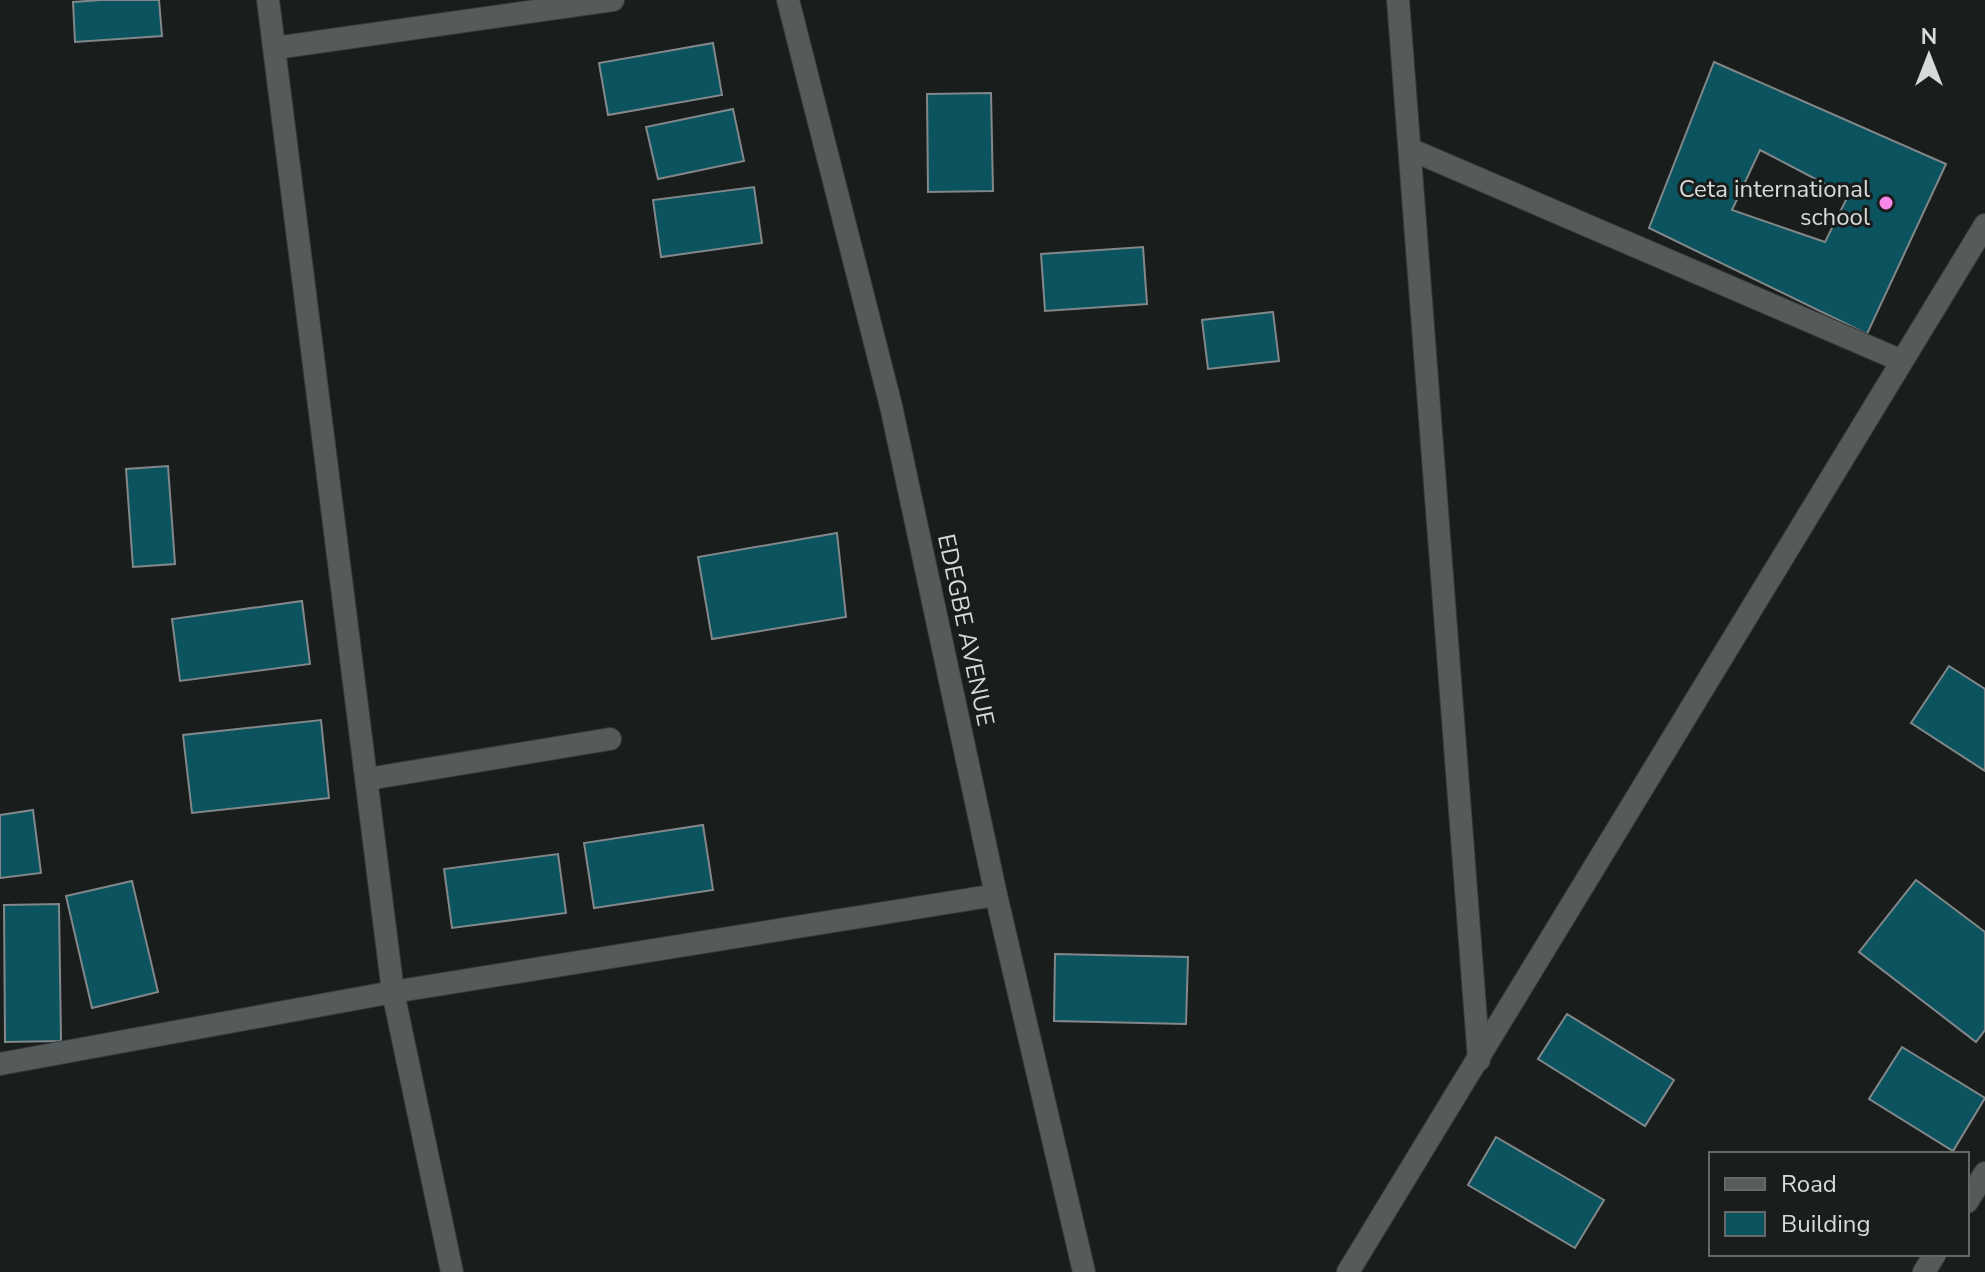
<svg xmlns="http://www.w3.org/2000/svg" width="1985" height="1272" font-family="'Nunito Sans',sans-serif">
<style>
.building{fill:#0c5360;stroke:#828789;stroke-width:2;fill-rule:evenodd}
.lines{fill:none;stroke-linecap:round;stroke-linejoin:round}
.minor-casing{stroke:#373a39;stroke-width:24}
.minor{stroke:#555b5a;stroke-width:22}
.poi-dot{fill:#f987e8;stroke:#191d1c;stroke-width:3}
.labels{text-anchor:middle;stroke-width:6;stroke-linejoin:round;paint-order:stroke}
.poi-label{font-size:24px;fill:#d7dad9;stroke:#191d1c;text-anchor:end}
.street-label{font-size:24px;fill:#d7dad9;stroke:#191d1c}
</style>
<rect width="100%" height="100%" fill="#191d1c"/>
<g class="building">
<path d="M101,0H159L162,36L75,42L73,2Z"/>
<path d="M713,43L722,95L608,115L599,63Z"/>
<path d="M1714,62L1946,164L1867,334L1649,228ZM1760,150L1848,196L1825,242L1732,210Z"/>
<path d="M991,93L993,191L928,192L927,94Z"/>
<path d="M733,109L744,161L658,179L646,127Z"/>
<path d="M754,187L762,243L661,257L653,200Z"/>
<path d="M1143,247L1147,304L1045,311L1041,254Z"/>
<path d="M1273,312L1279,361L1208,369L1202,320Z"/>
<path d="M168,466L175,564L133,567L126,469Z"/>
<path d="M837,533L846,617L712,639L698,557Z"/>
<path d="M302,601L310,664L180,681L172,619Z"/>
<path d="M1949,666L1985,689V771L1911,723Z"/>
<path d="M321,720L329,798L192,813L183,735Z"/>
<path d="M33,810L41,873L0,878V815Z"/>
<path d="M703,825L713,890L594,908L584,843Z"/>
<path d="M558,854L566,913L452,928L444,869Z"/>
<path d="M1916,880L1985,932V1030L1976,1042L1859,952Z"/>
<path d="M132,881L158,992L92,1008L66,896Z"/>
<path d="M59,904L61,1041L5,1042L4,905Z"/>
<path d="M1055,954L1188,957L1186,1024L1054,1021Z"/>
<path d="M1567,1014L1674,1080L1645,1126L1538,1059Z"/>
<path d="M1902,1047L1985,1098L1953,1151L1869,1099Z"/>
<path d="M1496,1137L1604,1200L1575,1248L1468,1185Z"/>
</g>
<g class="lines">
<defs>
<g id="minor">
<path d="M268,0L393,992L452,1272"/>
<path d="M788,0L891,406L996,895L1084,1272"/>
<path d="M1398,0L1479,1060"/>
<path d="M275,48L613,0"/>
<path d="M1412,150L1902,361"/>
<path d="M368,779L610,739"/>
<path d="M0,1064L393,992L996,895"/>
<path d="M1967,1202L1985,1173"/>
<path d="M1348,1272L1985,225"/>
<path d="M1924,1272L1935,1254"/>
</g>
</defs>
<use href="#minor" class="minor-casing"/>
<use href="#minor" class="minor"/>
</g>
<circle class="poi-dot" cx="1886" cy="203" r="8"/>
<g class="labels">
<g class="poi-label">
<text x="1870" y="197">Ceta international<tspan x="1870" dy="28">school</tspan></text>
</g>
<g class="street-label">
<text transform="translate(966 630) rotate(78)" y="8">EDEGBE AVENUE</text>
</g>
</g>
<rect x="1709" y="1152" width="260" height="104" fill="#191d1c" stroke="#656968" stroke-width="2"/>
<rect x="1725" y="1178" width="40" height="12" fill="#555b5a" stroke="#656968" stroke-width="2"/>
<text x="1781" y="1192" font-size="24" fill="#d7dad9">Road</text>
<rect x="1725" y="1212" width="40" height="24" fill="#0c5360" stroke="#656968" stroke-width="2"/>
<text x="1781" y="1232" font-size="24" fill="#d7dad9">Building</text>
<g transform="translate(1929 56)" stroke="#191d1c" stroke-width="6" paint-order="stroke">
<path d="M0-6L14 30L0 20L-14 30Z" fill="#d7dad9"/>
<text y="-12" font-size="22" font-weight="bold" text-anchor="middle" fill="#d7dad9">N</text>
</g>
</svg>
